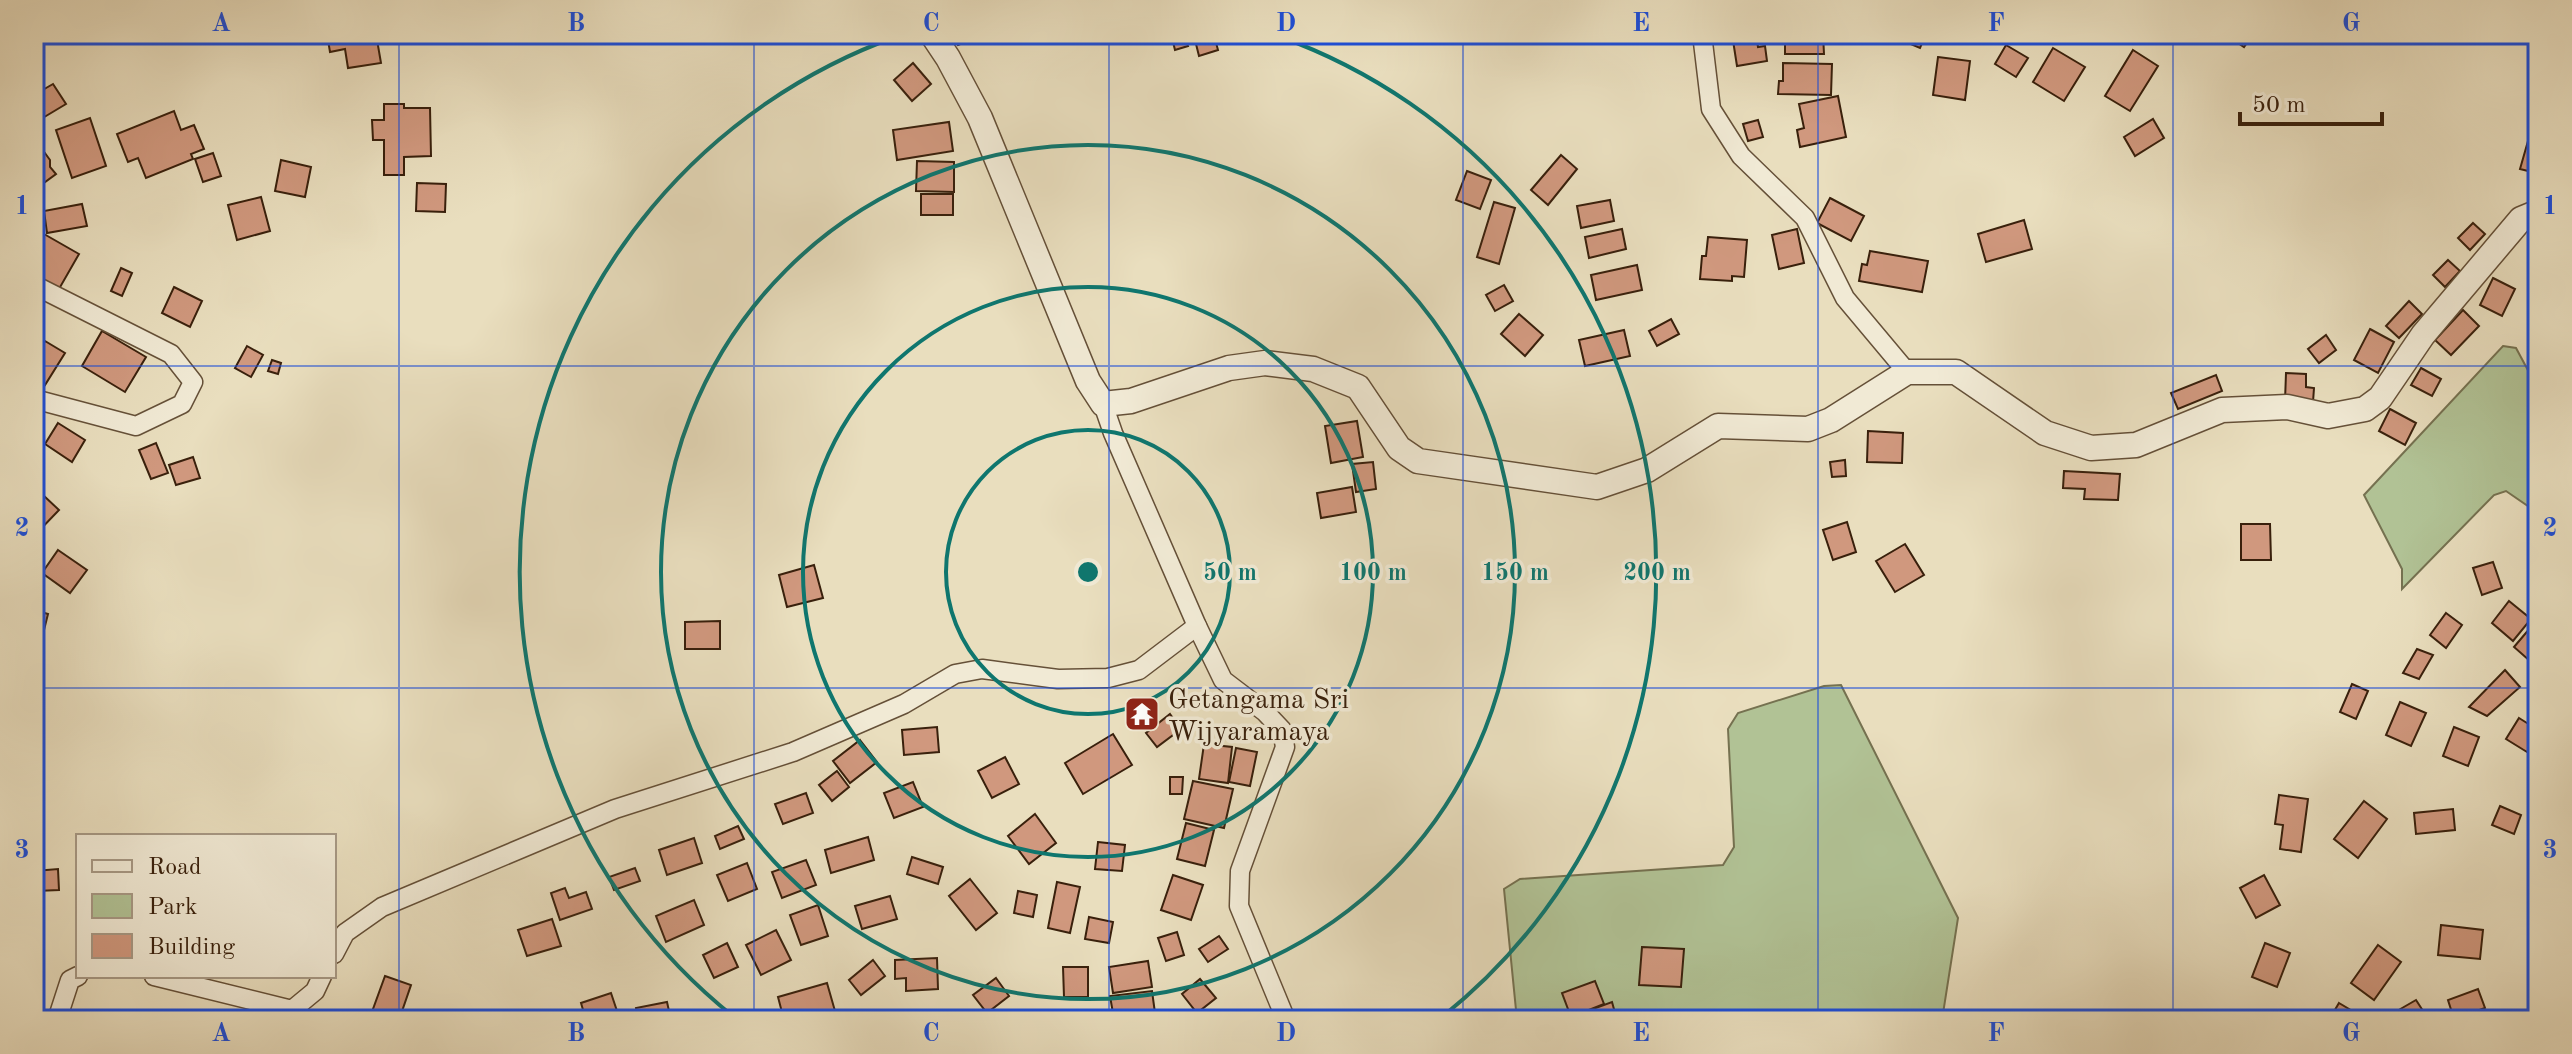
<svg xmlns="http://www.w3.org/2000/svg" width="2572" height="1054" font-family="'Old Standard TT',serif">
<style>
.green{fill:#b1c295;stroke:#757150;stroke-width:2}
.building{fill:#d0987e;stroke:#39200c;stroke-width:2}
.lines{fill:none;stroke-linecap:round;stroke-linejoin:round}
.minor-casing{stroke:#655038;stroke-width:21}
.tertiary-casing{stroke:#655038;stroke-width:27}
.minor{stroke:#f1ead5;stroke-width:18}
.tertiary{stroke:#f1ead5;stroke-width:24}
.grid{fill:none;stroke:#1d4ed8;stroke-width:2;stroke-opacity:0.55}
.ring{fill:none;stroke:#0f766e;stroke-width:4}
.labels{text-anchor:middle;stroke-width:7;stroke-linejoin:round;paint-order:stroke}
.poi-label{font-size:28px;fill:#39200c;stroke:#f1ead5;text-anchor:start}
.centre{fill:#0f766e;stroke:#f1ead5;stroke-width:4}
.ring-label{font-size:24px;text-anchor:middle;font-weight:bold;fill:#0f766e;stroke:#f1ead5;stroke-width:7;stroke-linejoin:round;paint-order:stroke}
.neatline{fill:none;stroke:#1d4ed8;stroke-width:3}
.grid-label{font-size:26px;text-anchor:middle;font-weight:bold;fill:#1d4ed8}
</style>
<rect width="100%" height="100%" fill="#e9debe"/>
<filter id="stains"><feTurbulence type="fractalNoise" baseFrequency=".0025" numOctaves="4"/><feColorMatrix values="0 0 0 0 .2 0 0 0 0 .09 0 0 0 0 .02 0 0 0 .5 -.17"/></filter>
<radialGradient id="worn" r=".72"><stop offset=".6" stop-color="#630" stop-opacity="0"/><stop offset="1" stop-color="#630" stop-opacity=".3"/></radialGradient>
<g class="green">
<path d="M2503,346L2516,348L2538,389V513L2506,491L2494,495L2402,589V569L2364,495Z"/>
<path d="M1841,685L1958,918L1942,1020H1517L1504,889L1520,879L1723,865L1734,847L1728,729L1738,713L1824,686Z"/>
</g>
<g class="building">
<path d="M327,34H376L381,63L348,68L345,49L330,52Z"/>
<path d="M953,34H986L958,45Z"/>
<path d="M1732,34H1756L1758,47L1765,46L1767,61L1737,66Z"/>
<path d="M1785,34H1823L1824,54H1785Z"/>
<path d="M1903,34H1926L1920,48L1901,40Z"/>
<path d="M2225,34H2253L2244,47Z"/>
<path d="M1214,35L1218,50L1199,56L1195,40Z"/>
<path d="M1185,38L1188,46L1175,50L1173,42Z"/>
<path d="M2006,45L2028,58L2016,77L1995,64Z"/>
<path d="M2538,46V80H2536L2534,47Z"/>
<path d="M2053,48L2085,67L2064,101L2033,82Z"/>
<path d="M2133,50L2158,66L2130,111L2105,96Z"/>
<path d="M1938,57L1970,61L1965,100L1933,95Z"/>
<path d="M913,63L931,84L912,101L894,80Z"/>
<path d="M1783,63L1832,64L1831,95L1778,94L1779,81H1783Z"/>
<path d="M53,84L66,104L41,119L34,108V95Z"/>
<path d="M1838,96L1846,137L1800,147L1797,130L1804,128L1799,104Z"/>
<path d="M384,104H404V108H430L431,156L404,157V175H384V140H373L372,120H384Z"/>
<path d="M174,111L181,130L194,125L204,149L191,154L193,159L146,178L138,158L128,162L117,134Z"/>
<path d="M90,118L106,166L72,178L56,130Z"/>
<path d="M2153,119L2164,138L2135,156L2124,137Z"/>
<path d="M1758,120L1763,137L1748,141L1743,124Z"/>
<path d="M2534,120L2538,121L2536,173L2520,169Z"/>
<path d="M949,122L953,151L897,160L893,130Z"/>
<path d="M34,138L50,160V167L56,174L41,185L37,179L34,181Z"/>
<path d="M213,153L221,176L203,182L195,159Z"/>
<path d="M1561,155L1577,169L1548,205L1531,190Z"/>
<path d="M281,160L311,167L305,197L275,191Z"/>
<path d="M917,161L954,162V192L916,191Z"/>
<path d="M1467,171L1491,180L1480,209L1456,200Z"/>
<path d="M417,183L446,184L445,212L416,211Z"/>
<rect x="921" y="194" width="32" height="21"/>
<path d="M261,197L270,231L237,240L228,205Z"/>
<path d="M1830,198L1864,216L1851,241L1817,223Z"/>
<path d="M1610,200L1614,221L1581,228L1577,206Z"/>
<path d="M1494,202L1515,208L1499,264L1477,257Z"/>
<path d="M82,204L87,226L47,233L44,211Z"/>
<path d="M2024,220L2032,249L1986,262L1978,234Z"/>
<path d="M2473,223L2485,234L2470,250L2458,238Z"/>
<path d="M1622,229L1626,249L1589,258L1585,237Z"/>
<path d="M1797,229L1804,263L1779,269L1772,235Z"/>
<path d="M44,234L79,254L59,289L34,275V247Z"/>
<path d="M1708,237L1747,240L1744,277L1732,276V281L1700,279L1702,256H1706Z"/>
<path d="M1870,251L1928,261L1922,292L1859,281L1862,264L1867,265Z"/>
<path d="M2448,260L2460,271L2445,287L2433,275Z"/>
<path d="M1637,265L1642,290L1596,300L1591,275Z"/>
<path d="M121,268L132,273L122,296L111,291Z"/>
<path d="M2493,278L2515,289L2502,316L2480,305Z"/>
<path d="M1504,285L1513,301L1495,311L1486,295Z"/>
<path d="M174,287L202,301L190,327L162,313Z"/>
<path d="M2409,301L2422,314L2399,338L2386,326Z"/>
<path d="M2463,310L2479,326L2451,355L2435,340Z"/>
<path d="M1519,314L1543,335L1525,356L1501,334Z"/>
<path d="M1671,319L1679,334L1657,346L1649,331Z"/>
<path d="M2370,329L2394,342L2378,373L2354,360Z"/>
<path d="M1624,330L1630,356L1585,366L1579,340Z"/>
<path d="M102,331L146,357L125,392L82,366Z"/>
<path d="M2326,335L2336,350L2319,363L2308,349Z"/>
<path d="M45,341L65,353L45,385L34,378V359Z"/>
<path d="M247,346L263,355L251,377L235,368Z"/>
<path d="M272,360L281,363L278,374L268,371Z"/>
<path d="M2421,368L2441,379L2432,396L2411,385Z"/>
<path d="M2286,373L2306,374V387L2314,388L2313,402L2285,401Z"/>
<path d="M2216,375L2222,391L2178,409L2171,393Z"/>
<path d="M2390,409L2416,423L2405,445L2379,431Z"/>
<path d="M1357,421L1363,457L1331,463L1325,426Z"/>
<path d="M58,423L85,440L72,462L45,444Z"/>
<path d="M1868,431L1903,433L1902,463L1867,462Z"/>
<path d="M156,443L168,473L151,479L139,450Z"/>
<path d="M193,457L200,478L176,485L169,465Z"/>
<path d="M1845,460L1846,476L1832,477L1830,462Z"/>
<path d="M1373,462L1376,489L1356,492L1352,464Z"/>
<path d="M2064,471L2120,474L2118,500L2084,499L2085,489L2063,488Z"/>
<path d="M1352,487L1356,512L1321,518L1317,493Z"/>
<path d="M43,495L59,510L34,536V505Z"/>
<path d="M1847,522L1856,552L1833,560L1823,530Z"/>
<path d="M2241,524H2270L2271,560H2241Z"/>
<path d="M1905,544L1924,575L1895,592L1876,561Z"/>
<path d="M58,550L87,570L70,593L42,573Z"/>
<path d="M2493,562L2502,588L2482,595L2473,568Z"/>
<path d="M814,565L823,598L787,607L779,575Z"/>
<path d="M2509,601L2531,619L2513,641L2492,623Z"/>
<path d="M34,610L48,614L42,638L34,636Z"/>
<path d="M2446,613L2462,625L2446,648L2430,635Z"/>
<path d="M720,621V649H685V622Z"/>
<path d="M2536,621L2538,623V668L2514,647Z"/>
<path d="M2417,649L2433,655L2419,679L2403,673Z"/>
<path d="M2505,670L2520,687L2487,716L2469,707Z"/>
<path d="M2352,684L2368,691L2356,719L2340,712Z"/>
<path d="M2400,702L2426,713L2411,746L2386,735Z"/>
<path d="M1170,714L1181,729L1157,747L1146,733Z"/>
<path d="M2519,718L2538,730V735L2527,752L2506,739Z"/>
<path d="M937,727L939,752L904,755L902,730Z"/>
<path d="M2454,727L2479,737L2468,766L2443,756Z"/>
<path d="M1113,734L1132,765L1083,794L1065,763Z"/>
<path d="M860,740L877,762L850,783L833,761Z"/>
<path d="M1204,744L1232,747L1228,783L1199,779Z"/>
<path d="M1236,748L1257,752L1250,786L1229,782Z"/>
<path d="M1005,757L1019,784L992,798L978,771Z"/>
<path d="M837,771L849,787L832,801L819,785Z"/>
<path d="M1170,777H1183L1182,794H1170Z"/>
<path d="M1193,781L1233,789L1224,828L1184,819Z"/>
<path d="M913,782L923,807L894,818L884,793Z"/>
<path d="M806,793L813,813L783,824L775,804Z"/>
<path d="M2279,795L2308,799L2301,852L2280,849L2283,825L2275,824Z"/>
<path d="M2364,801L2387,819L2358,858L2334,839Z"/>
<path d="M2500,806L2521,815L2514,834L2492,825Z"/>
<path d="M2453,809L2455,830L2416,834L2414,813Z"/>
<path d="M1035,814L1056,843L1029,864L1008,836Z"/>
<path d="M1186,823L1214,830L1205,866L1177,859Z"/>
<path d="M738,826L744,839L720,849L715,836Z"/>
<path d="M868,837L874,860L831,873L825,850Z"/>
<path d="M694,838L702,863L667,875L659,850Z"/>
<path d="M1098,842L1125,845L1122,871L1095,869Z"/>
<path d="M912,857L943,867L938,884L907,874Z"/>
<path d="M806,860L816,885L782,898L772,872Z"/>
<path d="M747,863L757,889L728,901L717,875Z"/>
<path d="M635,868L640,881L614,890L609,877Z"/>
<path d="M58,869L59,890L36,891L35,871Z"/>
<path d="M1173,875L1203,885L1191,920L1161,910Z"/>
<path d="M2264,875L2280,905L2256,918L2240,888Z"/>
<path d="M970,879L997,913L976,930L949,896Z"/>
<path d="M1057,882L1080,887L1070,933L1048,928Z"/>
<path d="M565,888L569,898L586,892L592,909L560,920L551,893Z"/>
<path d="M1018,891L1037,895L1033,917L1014,913Z"/>
<path d="M890,896L897,919L862,929L855,906Z"/>
<path d="M694,900L704,925L666,942L656,916Z"/>
<path d="M818,905L828,936L801,945L790,915Z"/>
<path d="M1089,917L1113,922L1109,943L1085,939Z"/>
<path d="M552,919L561,946L527,956L518,930Z"/>
<path d="M2441,925L2483,930L2480,959L2438,955Z"/>
<path d="M776,930L791,960L761,975L746,945Z"/>
<path d="M1177,932L1184,955L1166,961L1158,938Z"/>
<path d="M1219,936L1228,949L1208,962L1199,949Z"/>
<path d="M727,943L738,967L714,978L703,955Z"/>
<path d="M2265,943L2290,953L2277,987L2252,977Z"/>
<path d="M2378,945L2401,962L2374,1000L2351,983Z"/>
<path d="M1642,947L1684,949L1681,987L1639,985Z"/>
<path d="M937,958L938,989L906,991V978L895,979V960Z"/>
<path d="M873,960L885,976L861,995L849,980Z"/>
<path d="M1148,961L1152,987L1113,993L1109,967Z"/>
<path d="M1063,967H1088V997H1064Z"/>
<path d="M385,976L411,985L399,1020H369Z"/>
<path d="M996,978L1009,996L987,1013L973,995Z"/>
<path d="M1200,979L1216,998L1197,1013L1182,994Z"/>
<path d="M1595,981L1604,1004L1571,1017L1562,993Z"/>
<path d="M827,983L835,1011L804,1020H784L778,997Z"/>
<path d="M2478,989L2485,1008L2454,1019L2448,1000Z"/>
<path d="M1152,991L1155,1013L1114,1019L1110,996Z"/>
<path d="M611,993L620,1020H586L581,1003Z"/>
<path d="M2416,1000L2427,1017L2420,1020H2393L2390,1015Z"/>
<path d="M667,1002L671,1020H638L636,1008Z"/>
<path d="M1612,1002L1617,1020H1572L1571,1017Z"/>
<path d="M2339,1003L2364,1018L2363,1020H2329Z"/>
</g>
<g class="lines">
<defs>
<g id="minor">
<path d="M1702,34L1711,109L1741,156L1805,218L1845,298L1907,372"/>
<path d="M34,285L171,354L193,382L182,404L136,426L34,399"/>
<path d="M1103,404L1113,433L1197,626L1223,680L1265,712L1282,730L1285,747L1240,871L1239,906L1286,1020"/>
<path d="M334,954L345,933L382,907L615,809L793,752L904,704L955,674L982,669L1058,679L1108,678L1139,670L1197,626"/>
<path d="M154,976L292,1010L315,991L322,976"/>
<path d="M57,1020L70,980L78,976"/>
</g>
<path id="tertiary" d="M932,34L948,58L980,118L1088,381L1103,404L1131,401L1229,368L1265,363L1313,369L1358,387L1399,448L1418,461L1597,487L1647,470L1718,426L1808,429L1831,420L1907,372H1956L2045,433L2091,448L2136,445L2222,410L2287,407L2328,416L2365,409L2380,398L2423,335L2521,219L2538,212"/>
</defs>
<use href="#minor" class="minor-casing"/>
<use href="#tertiary" class="tertiary-casing"/>
<use href="#minor" class="minor"/>
<use href="#tertiary" class="tertiary"/>
</g>
<path class="grid" d="M399,34V1020M754,34V1020M1109,34V1020M1463,34V1020M1818,34V1020M2173,34V1020M34,366H2538M34,688H2538"/>
<g class="ring">
<circle cx="1088" cy="572" r="142"/>
<circle cx="1088" cy="572" r="285"/>
<circle cx="1088" cy="572" r="427"/>
<path d="M734 1017A569 569 0 0 1 898 36M1278 36A569 569 0 0 1 1442 1017"/>
</g>
<defs>
<symbol id="temple-square" viewBox="-11 -11 22 22"><rect x="-9" y="-9" width="18" height="18" rx="4" fill="#8f2418" stroke="#f1ead5"/><path d="M0-6L5-2H3V0L6.5 2.5H4V6H1.5V3h-3V6H-4V2.5H-6.5L-3 0V-2H-5Z" fill="#fff"/></symbol>
</defs>
<g fill-rule="evenodd">
<use href="#temple-square" x="1122" y="694" width="40" height="40"/>
</g>
<g class="labels">
<g class="poi-label">
<text x="1168" y="708">Getangama Sri<tspan x="1168" dy="32">Wijyaramaya</tspan></text>
</g>
</g>
<circle cx="1088" cy="572" r="12" class="centre"/>
<g class="ring-label">
<text x="1230" y="580">50 m</text>
<text x="1373" y="580">100 m</text>
<text x="1515" y="580">150 m</text>
<text x="1657" y="580">200 m</text>
</g>
<rect width="2572" height="1054" fill="none" stroke="#e9debe" stroke-width="88"/>
<rect x="76" y="834" width="260" height="144" fill="#f1ead5" stroke="#a79985" stroke-width="2"/>
<rect x="92" y="860" width="40" height="12" fill="#f1ead5" stroke="#a79985" stroke-width="2"/>
<text x="148" y="874" font-size="24" fill="#39200c">Road</text>
<rect x="92" y="894" width="40" height="24" fill="#b1c295" stroke="#a79985" stroke-width="2"/>
<text x="148" y="914" font-size="24" fill="#39200c">Park</text>
<rect x="92" y="934" width="40" height="24" fill="#d0987e" stroke="#a79985" stroke-width="2"/>
<text x="148" y="954" font-size="24" fill="#39200c">Building</text>
<path d="M2240 112v12h142v-12" fill="none" stroke="#39200c" stroke-width="4"/>
<text x="2252" y="112" font-size="24" fill="#39200c" stroke="#f1ead5" stroke-width="6" paint-order="stroke">50 m</text>
<rect x="44" y="44" width="2484" height="966" class="neatline"/>
<g class="grid-label">
<text x="221" y="31">A</text>
<text x="576" y="31">B</text>
<text x="931" y="31">C</text>
<text x="1286" y="31">D</text>
<text x="1641" y="31">E</text>
<text x="1996" y="31">F</text>
<text x="2351" y="31">G</text>
<text x="22" y="214">1</text>
<text x="2550" y="214">1</text>
<text x="22" y="536">2</text>
<text x="2550" y="536">2</text>
<text x="22" y="858">3</text>
<text x="2550" y="858">3</text>
<text x="221" y="1041">A</text>
<text x="576" y="1041">B</text>
<text x="931" y="1041">C</text>
<text x="1286" y="1041">D</text>
<text x="1641" y="1041">E</text>
<text x="1996" y="1041">F</text>
<text x="2351" y="1041">G</text>
</g>
<rect width="100%" height="100%" filter="url(#stains)"/>
<rect width="100%" height="100%" fill="url(#worn)"/>
</svg>
